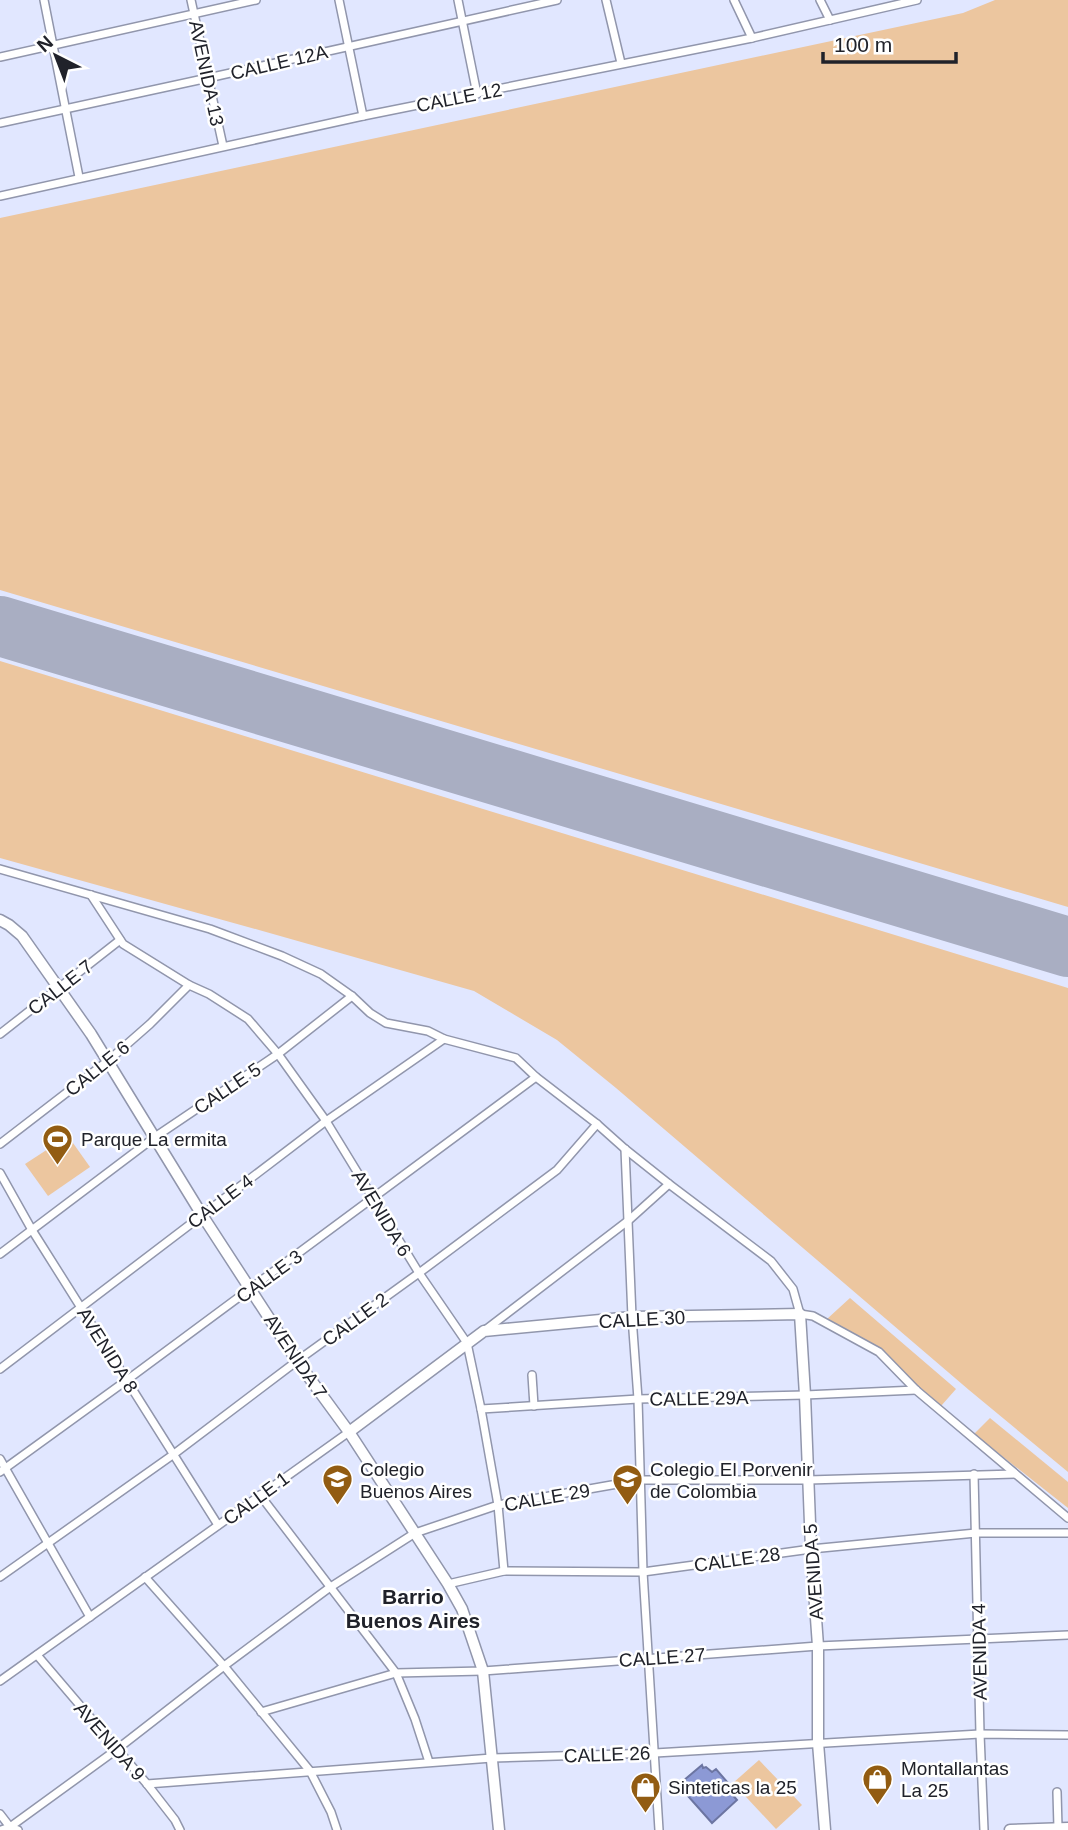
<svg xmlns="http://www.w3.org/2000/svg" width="1068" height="1830" font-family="Helvetica,sans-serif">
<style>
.green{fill:#ecc69f}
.water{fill:#8c99d5;stroke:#6c75a2;stroke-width:2}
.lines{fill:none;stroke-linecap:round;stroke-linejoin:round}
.runway{stroke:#a9aec2;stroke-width:60}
.minor-casing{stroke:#9196ac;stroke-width:10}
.tertiary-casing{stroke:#9196ac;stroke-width:13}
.minor{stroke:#fff;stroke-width:7}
.tertiary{stroke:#fff;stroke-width:10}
.labels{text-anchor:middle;stroke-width:5;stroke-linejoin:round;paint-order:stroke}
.street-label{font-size:19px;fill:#20222a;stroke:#fff}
.poi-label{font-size:19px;fill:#20222a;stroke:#fff;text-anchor:start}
.neighbourhood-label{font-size:21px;font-weight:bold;fill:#20222a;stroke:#fff}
</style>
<rect width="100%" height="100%" fill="#e1e7ff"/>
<g class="green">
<path d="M995,0H1068V907L0,590V218L963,13Z"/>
<path d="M0,661L1068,988V1472L969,1390L616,1088L557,1040L474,991L259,930L0,858Z"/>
<path d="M68,1136L90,1167L48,1196L25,1164Z"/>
<path d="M850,1298L956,1389L941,1406L878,1351L827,1319Z"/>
<path d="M990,1418L1068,1482V1508L974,1434Z"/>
<path d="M759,1760L802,1805L776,1829L733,1783Z"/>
</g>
<path class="water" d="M702,1765L703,1768L706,1767L712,1772L716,1769L734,1790L731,1793L737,1800L712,1823L679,1786L683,1781Z"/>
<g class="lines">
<path class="runway" d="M0,626L1068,947"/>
<defs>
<g id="minor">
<path d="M44,0L79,177"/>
<path d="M191,0L223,146"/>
<path d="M339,0L363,116"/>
<path d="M458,0L477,94"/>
<path d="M606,0L621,63"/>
<path d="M734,0L752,38"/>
<path d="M820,0L830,20"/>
<path d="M0,57L256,0"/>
<path d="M0,123L208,78L557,0"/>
<path d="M0,196L363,116L752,38L917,0"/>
<path d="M0,869L210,929L282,956L321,974L352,996L370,1013L386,1023L428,1031L444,1039L516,1058L536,1077L597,1124L625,1149L669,1184L771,1261L793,1289L800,1314L813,1316L879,1352L916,1390L1068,1518"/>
<path d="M91,895L123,944L189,985L209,994L248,1019L278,1054L326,1121L419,1273L467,1343L481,1409L498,1505L504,1571"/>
<path d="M0,1034L120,940"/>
<path d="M0,1144L109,1060L150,1024L189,985"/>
<path d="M625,1149L632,1317L638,1399L643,1572L659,1830"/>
<path d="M0,1173L32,1230L218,1525"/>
<path d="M0,1254L155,1137L278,1054L352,996"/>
<path d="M484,1331L629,1220L669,1184"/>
<path d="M0,1369L326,1121L444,1039"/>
<path d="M532,1375L534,1406"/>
<path d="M481,1409L638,1399L805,1395L916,1390"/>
<path d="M0,1459L90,1617"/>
<path d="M0,1472L127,1380L536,1077"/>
<path d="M974,1474L980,1734L984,1830"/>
<path d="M260,1495L396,1673L415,1719L429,1762"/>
<path d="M0,1577L174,1454L297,1361L419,1273L557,1170L597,1124"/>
<path d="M145,1577L224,1666L310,1771L331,1812L337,1830"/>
<path d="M448,1584L504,1571L643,1572L811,1549L976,1533H1068"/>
<path d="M37,1655L147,1784L175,1820L180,1830"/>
<path d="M0,1681L349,1432"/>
<path d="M261,1712L396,1673L483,1671L818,1646L1068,1635"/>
<path d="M147,1784L492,1758L655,1753L980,1734L1068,1735"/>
<path d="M1057,1792L1058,1828"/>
<path d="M0,1814L10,1827L116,1750L224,1666L329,1588L415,1533L498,1505L640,1480H808L1015,1474"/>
<path d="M1,1830L10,1827L18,1830"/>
</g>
<g id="tertiary">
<path d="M0,920L9,925L22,936L91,1034L202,1215L297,1361L349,1432L448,1584L462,1609L483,1671L499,1830"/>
<path d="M349,1432L484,1331L632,1317L800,1314L805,1395L811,1549L818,1646V1743L825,1830"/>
<path d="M1010,1830L1068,1828"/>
</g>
</defs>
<use href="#minor" class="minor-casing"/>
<use href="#tertiary" class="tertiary-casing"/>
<use href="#minor" class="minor"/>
<use href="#tertiary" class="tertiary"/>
</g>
<defs>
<symbol id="stadium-pin" viewBox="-11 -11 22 30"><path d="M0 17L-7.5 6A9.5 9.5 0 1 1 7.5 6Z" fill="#925c12" stroke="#fff"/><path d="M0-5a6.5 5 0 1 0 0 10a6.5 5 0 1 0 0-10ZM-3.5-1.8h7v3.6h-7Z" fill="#fff"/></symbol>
<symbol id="school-pin" viewBox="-11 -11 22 30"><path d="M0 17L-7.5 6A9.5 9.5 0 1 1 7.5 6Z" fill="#925c12" stroke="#fff"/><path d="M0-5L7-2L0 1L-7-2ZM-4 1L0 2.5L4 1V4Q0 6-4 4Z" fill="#fff"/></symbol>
<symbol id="shop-pin" viewBox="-11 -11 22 30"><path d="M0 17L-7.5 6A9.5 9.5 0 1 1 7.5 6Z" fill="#925c12" stroke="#fff"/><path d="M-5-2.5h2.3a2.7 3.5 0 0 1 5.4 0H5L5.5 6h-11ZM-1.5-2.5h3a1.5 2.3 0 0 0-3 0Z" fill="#fff"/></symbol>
</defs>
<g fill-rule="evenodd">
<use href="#stadium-pin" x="40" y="1122" width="35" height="47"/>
<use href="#school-pin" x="320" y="1462" width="35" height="47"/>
<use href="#school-pin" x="610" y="1462" width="35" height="47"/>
<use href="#shop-pin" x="860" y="1762" width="35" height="47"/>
<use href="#shop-pin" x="628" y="1770" width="35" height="47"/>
</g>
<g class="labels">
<g class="street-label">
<text transform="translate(279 62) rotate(-13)" y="7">CALLE 12A</text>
<text transform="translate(207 73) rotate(78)" y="7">AVENIDA 13</text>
<text transform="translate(459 97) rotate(-11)" y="7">CALLE 12</text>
<text transform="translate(60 987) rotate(-38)" y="7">CALLE 7</text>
<text transform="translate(97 1068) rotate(-39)" y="7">CALLE 6</text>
<text transform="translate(227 1088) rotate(-34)" y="7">CALLE 5</text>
<text transform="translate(220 1201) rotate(-37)" y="7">CALLE 4</text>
<text transform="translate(382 1213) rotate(59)" y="7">AVENIDA 6</text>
<text transform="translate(269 1276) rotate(-36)" y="7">CALLE 3</text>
<text transform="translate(355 1319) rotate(-36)" y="7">CALLE 2</text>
<text transform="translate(642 1319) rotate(-3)" y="7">CALLE 30</text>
<text transform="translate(108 1350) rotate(58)" y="7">AVENIDA 8</text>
<text transform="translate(296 1356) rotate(56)" y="7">AVENIDA 7</text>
<text transform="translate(699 1398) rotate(-1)" y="7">CALLE 29A</text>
<text transform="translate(547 1497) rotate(-10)" y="7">CALLE 29</text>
<text transform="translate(256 1498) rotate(-36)" y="7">CALLE 1</text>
<text transform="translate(737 1559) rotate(-8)" y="7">CALLE 28</text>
<text transform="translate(813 1572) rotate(-94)" y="7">AVENIDA 5</text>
<text transform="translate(979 1652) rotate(-91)" y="7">AVENIDA 4</text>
<text transform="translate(662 1657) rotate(-4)" y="7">CALLE 27</text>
<text transform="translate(110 1741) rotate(49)" y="7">AVENIDA 9</text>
<text transform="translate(607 1754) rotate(-2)" y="7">CALLE 26</text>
</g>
<g class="poi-label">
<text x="81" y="1146">Parque La ermita</text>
<text x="360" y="1476">Colegio<tspan x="360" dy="22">Buenos Aires</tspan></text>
<text x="650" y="1476">Colegio El Porvenir<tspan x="650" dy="22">de Colombia</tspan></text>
<text x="901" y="1775">Montallantas<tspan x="901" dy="22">La 25</tspan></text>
<text x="668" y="1794">Sinteticas la 25</text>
</g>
<g class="neighbourhood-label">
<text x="413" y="1604">Barrio<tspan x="413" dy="24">Buenos Aires</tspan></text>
</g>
</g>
<g transform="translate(56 56) rotate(318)" stroke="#ffffff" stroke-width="5" paint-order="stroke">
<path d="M0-5L12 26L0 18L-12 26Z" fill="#20222a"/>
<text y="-10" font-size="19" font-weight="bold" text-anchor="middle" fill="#20222a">N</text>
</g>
<path d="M823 52v10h133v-10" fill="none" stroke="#20222a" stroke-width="3.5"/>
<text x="834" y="52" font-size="21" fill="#20222a" stroke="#ffffff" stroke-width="5" paint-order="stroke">100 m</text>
</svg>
